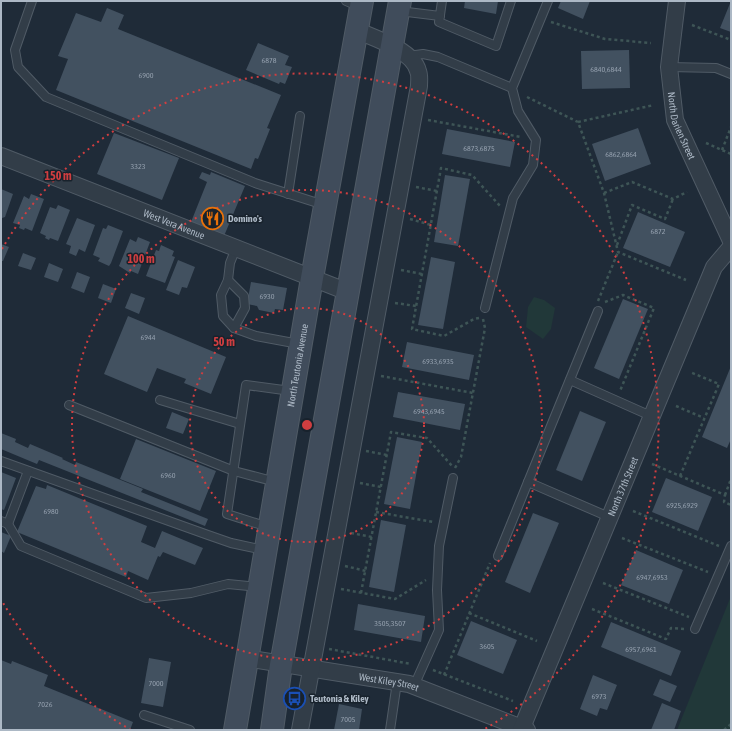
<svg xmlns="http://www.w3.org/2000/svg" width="732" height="731" font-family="'Asap Condensed',sans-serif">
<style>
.green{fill:#213839}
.building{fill:#425160}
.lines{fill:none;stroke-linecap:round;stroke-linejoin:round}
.lane-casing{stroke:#505b66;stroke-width:10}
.street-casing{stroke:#505b66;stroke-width:18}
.secondary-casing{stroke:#505b66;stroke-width:24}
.path{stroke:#3e5556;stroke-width:2.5;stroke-dasharray:3 3;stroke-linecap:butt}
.lane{stroke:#323d48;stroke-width:8}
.street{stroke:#323d48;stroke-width:16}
.secondary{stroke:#404c5b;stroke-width:22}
.ring{fill:none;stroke:#d03e40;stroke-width:2;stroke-dasharray:2 4}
.labels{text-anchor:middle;stroke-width:3;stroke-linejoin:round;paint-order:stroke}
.number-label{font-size:8px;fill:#929eac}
.street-label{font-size:10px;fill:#acb8c5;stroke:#18222c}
.poi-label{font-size:10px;font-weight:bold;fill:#acb8c5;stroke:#18222c;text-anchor:start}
.centre{fill:#d03e40;stroke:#18222c;stroke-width:2}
.ring-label{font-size:12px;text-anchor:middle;font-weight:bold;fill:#d03e40;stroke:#18222c;stroke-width:3;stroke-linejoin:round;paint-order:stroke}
</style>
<rect width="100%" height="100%" fill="#1f2b38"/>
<g class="green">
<path d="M534,297L544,300L555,308L551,329L543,339L526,327L528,307Z"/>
<path d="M731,596V730H677Z"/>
</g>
<g class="building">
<path d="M465,1H498L496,14L464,8Z"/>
<path d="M561,1H590L583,19L558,8Z"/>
<path d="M731,1V32L720,28Z"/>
<path d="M107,8L124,15L118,29L281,95L267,128L270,129L258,159L255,158L251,169L56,90L68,59L58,56L76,13L101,22Z"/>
<path d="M258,43L289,56L285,65L292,67L285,84L280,82L279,84L246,70Z"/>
<path d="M629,50L630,88L582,89L581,51Z"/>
<path d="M638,128L651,164L605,181L592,144Z"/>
<path d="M447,129L515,142L510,167L442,154Z"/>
<path d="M114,133L179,158L162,200L97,174Z"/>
<path d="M202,172L210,175L211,172L245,186L224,236L191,222L207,182L199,178Z"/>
<path d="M445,175L470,179L458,246L434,242Z"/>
<path d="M1,189L13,194L5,217L2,218Z"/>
<path d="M31,194L44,199L32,231L25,228L24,230L19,228L20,225L13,223L24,196L29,199Z"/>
<path d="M58,205L70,210L58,241L50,238L49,240L45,238L46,236L40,233L50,207L56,209Z"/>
<path d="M638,212L685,232L670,267L623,248Z"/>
<path d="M77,218L95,225L85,252L79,249L76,256L69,253L71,246L66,244Z"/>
<path d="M108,225L123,231L111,263L109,266L98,261L100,258L93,255L103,228L106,229Z"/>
<path d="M138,237L150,242L138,274L131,271L130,273L119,266L130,239L136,242Z"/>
<path d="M1,244L9,247L3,261H1Z"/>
<path d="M161,245L174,251L172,256L175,257L165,283L146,276L156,250L159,251Z"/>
<path d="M23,253L36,258L31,270L18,266Z"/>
<path d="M431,257L455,262L443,329L418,325Z"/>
<path d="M178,260L195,267L187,288L182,287L179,295L166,290Z"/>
<path d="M49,263L63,269L58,282L44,277Z"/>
<path d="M77,272L90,277L84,293L71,288Z"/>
<path d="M251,282L287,288L283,310L275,309L274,313L259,310L257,306L247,304Z"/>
<path d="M103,284L116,289L111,303L98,298Z"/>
<path d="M131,293L145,298L139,314L125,308Z"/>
<path d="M623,299L648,309L619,379L594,368Z"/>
<path d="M128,316L226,357L211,394L184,383L186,379L157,368L147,392L104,374Z"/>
<path d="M407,342L474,355L469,380L402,367Z"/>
<path d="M731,366V439L727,448L702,437Z"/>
<path d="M398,392L465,404L460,430L393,417Z"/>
<path d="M580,411L606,422L582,481L556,470Z"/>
<path d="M172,412L189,419L183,434L166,428Z"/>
<path d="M1,433L16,439L15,442L28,448L30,444L63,458L62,459L75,465L76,462L143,489L141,492L208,519L205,526L39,460L37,464L1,449Z"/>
<path d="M397,437L422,442L410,509L384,504Z"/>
<path d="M136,439L216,471L200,511L120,479Z"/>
<path d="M1,472L16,478L4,510L1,509Z"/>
<path d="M666,478L712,497L698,531L652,512Z"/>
<path d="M47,485L147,526L141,542L155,548L162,531L203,548L195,565L163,552L160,557L158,556L148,580L128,571L126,577L17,532L36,486L46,489Z"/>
<path d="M533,513L559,523L530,593L505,582Z"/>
<path d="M381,520L406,525L394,592L369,587Z"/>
<path d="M1,532L11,536L4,553L1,551Z"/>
<path d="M636,550L683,570L669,604L621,585Z"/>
<path d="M358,604L425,616L421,642L354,630Z"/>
<path d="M471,621L517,640L503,674L457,655Z"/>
<path d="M611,622L681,651L671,676L601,647Z"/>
<path d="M149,658L171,662L163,707L141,703Z"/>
<path d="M1,660L11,664L12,661L48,675L44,686L133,722L130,730H1Z"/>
<path d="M593,675L617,685L607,710L600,708L597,716L580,709Z"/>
<path d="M660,679L677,686L670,702L653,695Z"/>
<path d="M662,703L681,711L674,730H651Z"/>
<path d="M339,704L362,709L359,730H334Z"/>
</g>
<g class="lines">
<defs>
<g id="lane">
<path d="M32,1L15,50L18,67L46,97L255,183L324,205"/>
<path d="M346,1L360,7"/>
<path d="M442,1L439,22L496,46L511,1"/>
<path d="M399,11L440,16"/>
<path d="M408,56L423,54L438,57L512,88"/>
<path d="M669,67L716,68L731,74"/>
<path d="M288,194L300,116"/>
<path d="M236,248L230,263L228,280L221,295L223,316L234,328L256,336L299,344"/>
<path d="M228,280L244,296L245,308L234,328"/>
<path d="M485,308L513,198L533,165L536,140L518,111L512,88L548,1"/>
<path d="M598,311L528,482L609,517"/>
<path d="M570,380L651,416"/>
<path d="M160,400L240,424"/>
<path d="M69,405L234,471L276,482"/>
<path d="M1,461L208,535L231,543L264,550"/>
<path d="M1,521L8,524L28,471"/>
<path d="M8,524L21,546L146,598L191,593L228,584L258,587"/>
<path d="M268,527L227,514L246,385L291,391"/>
<path d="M498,556L528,482"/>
<path d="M695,629L731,546"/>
<path d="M414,686L439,630L437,590L439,546L453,478"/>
<path d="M144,715L190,730"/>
<path d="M390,730L397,682"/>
</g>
<g id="street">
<path id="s1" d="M677,1L669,67L675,120L731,241"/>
<path id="s2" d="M1,156L348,292"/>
<path id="s3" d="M245,658L409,684L527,730"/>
<path d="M300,730L419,86C419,82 420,75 418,71C413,50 374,38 356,30"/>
<path id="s4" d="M521,730L714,267L731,247"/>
</g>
<g id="secondary">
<path id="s5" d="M235,730L312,278L362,1"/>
<path d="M272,730L281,665L400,1"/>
</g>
</defs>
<use href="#lane" class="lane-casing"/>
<use href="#street" class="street-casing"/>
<use href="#secondary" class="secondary-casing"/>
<g class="path">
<path d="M551,22L605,39L651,43"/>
<path d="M692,25L731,40"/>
<path d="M527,97L578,122L604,193L618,252L686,280"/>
<path d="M428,120L521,137"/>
<path d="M578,122L654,105"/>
<path d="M706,143L731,154"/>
<path d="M722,150L731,127"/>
<path d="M416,187L437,191"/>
<path d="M604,193L632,182L673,199L687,192"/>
<path d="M410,219L431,225"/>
<path d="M617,245L632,205L665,219L673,199"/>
<path d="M401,270L422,274"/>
<path d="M598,301L618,252"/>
<path d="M605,302L623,295L654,308L620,391"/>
<path d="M395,303L416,306"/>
<path d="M479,318L474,319L444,336L412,329L441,168L472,175L500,206"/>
<path d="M381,376L473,393"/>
<path d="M676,406L704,418"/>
<path d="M366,451L387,455"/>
<path d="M652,464L725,495L724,502L731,505"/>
<path d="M455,468L461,457L485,328L483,319"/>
<path d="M680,476L719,384L690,372"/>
<path d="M360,483L381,487"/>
<path d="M725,495L731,479"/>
<path d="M633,511L719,546"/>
<path d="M376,512L433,522"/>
<path d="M351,533L372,537"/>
<path d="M622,538L708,572"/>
<path d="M345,566L366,571"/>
<path d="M603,583L689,617"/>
<path d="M341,589L395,599L426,580"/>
<path d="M361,593L391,432L427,438L453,467"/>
<path d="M592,609L666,639L671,628L684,629"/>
<path d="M469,613L537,641"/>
<path d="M329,649L411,664"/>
<path d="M433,670L513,701"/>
<path d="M444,675L490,563"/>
<path d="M724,730L731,724"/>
</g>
<use href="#lane" class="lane"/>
<use href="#street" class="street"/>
<use href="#secondary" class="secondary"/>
</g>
<g class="ring">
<circle cx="307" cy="425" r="117"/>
<circle cx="307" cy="425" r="235"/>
<path d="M131 730A352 352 0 0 1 2 601M2 249A352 352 0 1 1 483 730"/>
</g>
<defs>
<symbol id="restaurant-ring" viewBox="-11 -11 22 22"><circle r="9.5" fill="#18222c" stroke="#e8710a" stroke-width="1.5"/><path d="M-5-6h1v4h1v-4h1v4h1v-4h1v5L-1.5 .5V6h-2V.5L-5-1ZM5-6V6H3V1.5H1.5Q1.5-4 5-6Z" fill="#e8710a"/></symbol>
<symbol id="bus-ring" viewBox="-11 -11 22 22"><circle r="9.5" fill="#18222c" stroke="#1a4fb4" stroke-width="1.5"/><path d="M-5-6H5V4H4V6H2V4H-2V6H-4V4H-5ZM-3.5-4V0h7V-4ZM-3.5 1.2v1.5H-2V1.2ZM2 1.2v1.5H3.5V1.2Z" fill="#1a4fb4"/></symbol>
</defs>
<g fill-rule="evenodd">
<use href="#restaurant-ring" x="200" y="206" width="25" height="25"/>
<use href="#bus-ring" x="282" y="686" width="25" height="25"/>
</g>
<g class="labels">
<g class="number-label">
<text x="269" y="63">6878</text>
<text x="606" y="72">6840,6844</text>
<text x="146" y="78">6900</text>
<text x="479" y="151">6873,6875</text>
<text x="621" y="157">6862,6864</text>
<text x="138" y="169">3323</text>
<text x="658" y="234">6872</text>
<text x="267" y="299">6930</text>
<text x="148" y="340">6944</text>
<text x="438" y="364">6933,6935</text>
<text x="429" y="414">6943,6945</text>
<text x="168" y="478">6960</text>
<text x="682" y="508">6925,6929</text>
<text x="51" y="514">6980</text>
<text x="652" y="580">6947,6953</text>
<text x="390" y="626">3505,3507</text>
<text x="487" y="649">3605</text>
<text x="641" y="652">6957,6961</text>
<text x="156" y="686">7000</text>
<text x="599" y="699">6973</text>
<text x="45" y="707">7026</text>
<text x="348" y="722">7005</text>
</g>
<g class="street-label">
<text dy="4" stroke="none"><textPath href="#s1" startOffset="127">North Darien Street</textPath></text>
<text dy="4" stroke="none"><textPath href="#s2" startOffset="186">West Vera Avenue</textPath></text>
<text dy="4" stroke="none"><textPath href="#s5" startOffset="370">North Teutonia Avenue</textPath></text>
<text dy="4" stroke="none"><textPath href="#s4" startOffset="264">North 37th Street</textPath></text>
<text dy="4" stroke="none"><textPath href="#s3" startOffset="146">West Kiley Street</textPath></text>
</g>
<g class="poi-label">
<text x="228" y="222">Domino's</text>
<text x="310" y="702">Teutonia &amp; Kiley</text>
</g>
</g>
<circle cx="307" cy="425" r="6" class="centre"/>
<g class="ring-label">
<text x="58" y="180">150 m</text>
<text x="141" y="263">100 m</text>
<text x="224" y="346">50 m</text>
</g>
<rect width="732" height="731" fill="none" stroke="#acb8c5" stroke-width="4"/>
</svg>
